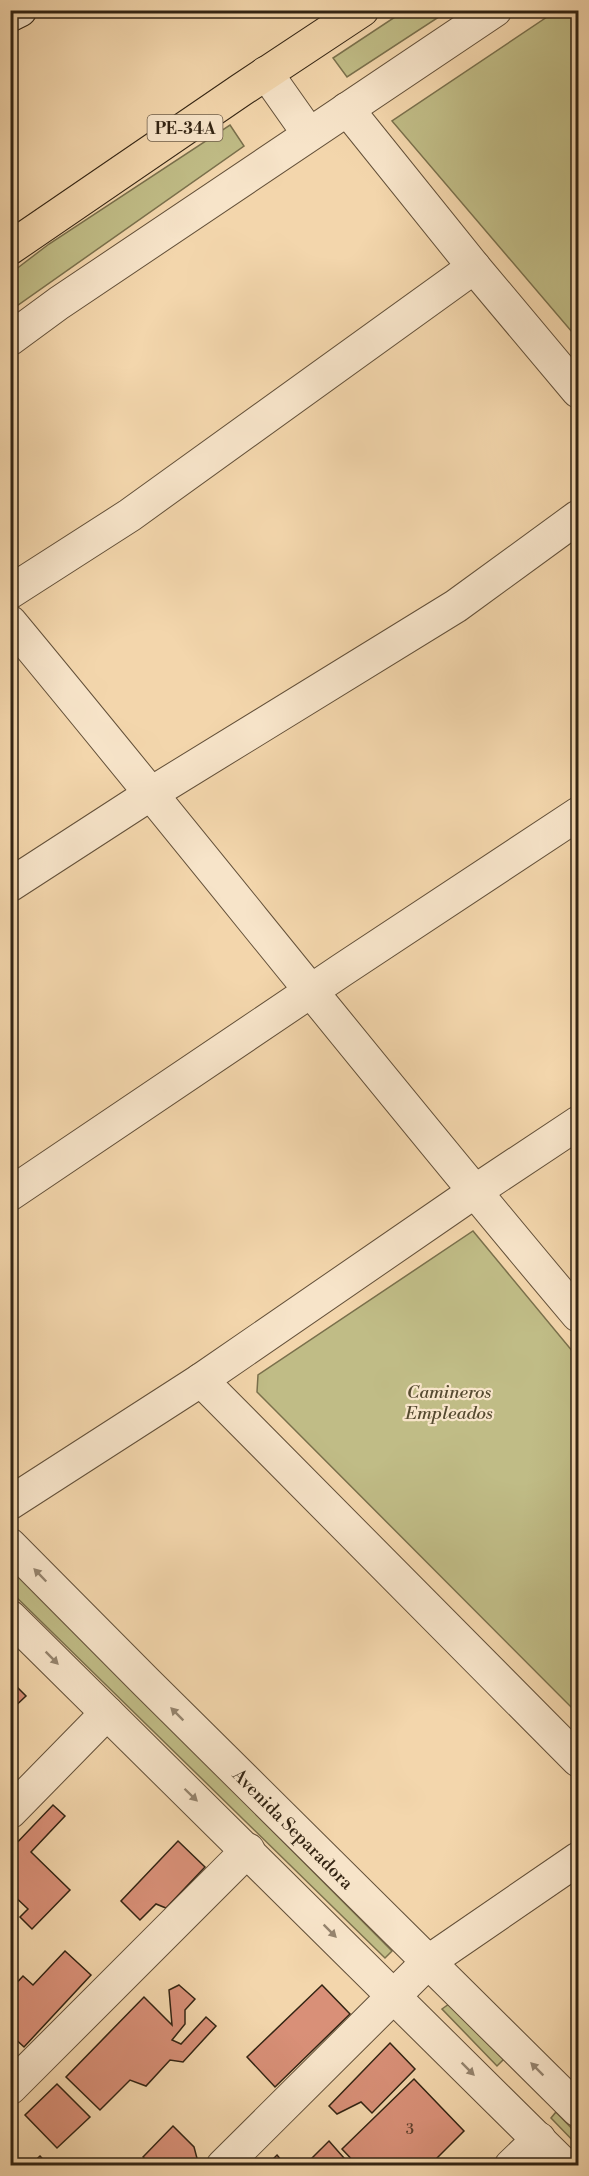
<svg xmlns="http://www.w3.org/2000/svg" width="589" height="2176" font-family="'Libre Bodoni',serif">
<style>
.green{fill:#c0bc86;stroke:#7a704c;stroke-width:1.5}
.building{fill:#d99078;stroke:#332413;stroke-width:1.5}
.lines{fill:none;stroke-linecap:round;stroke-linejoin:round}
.minor-casing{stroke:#635039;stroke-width:35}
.tertiary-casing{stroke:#635039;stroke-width:35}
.secondary-casing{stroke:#332413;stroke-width:35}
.trunk-casing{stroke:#332413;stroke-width:35}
.minor{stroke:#f7e4c9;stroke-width:33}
.tertiary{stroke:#f7e4c9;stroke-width:33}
.secondary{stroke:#f7e4c9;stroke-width:33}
.trunk{stroke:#f3d6ac;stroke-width:33}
.oneway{fill:#95846e}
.labels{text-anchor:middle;stroke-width:4.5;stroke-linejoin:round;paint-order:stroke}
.number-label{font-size:15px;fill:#5c3f2c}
.shield{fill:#f7e4c9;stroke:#6e5e4a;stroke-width:1.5}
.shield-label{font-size:16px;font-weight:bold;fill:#332413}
.park-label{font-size:18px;font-style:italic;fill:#564a30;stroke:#f7e4c9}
.street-label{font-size:18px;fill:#332413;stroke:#f7e4c9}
</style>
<rect width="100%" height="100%" fill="#f3d6ac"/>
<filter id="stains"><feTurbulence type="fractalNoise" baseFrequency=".00333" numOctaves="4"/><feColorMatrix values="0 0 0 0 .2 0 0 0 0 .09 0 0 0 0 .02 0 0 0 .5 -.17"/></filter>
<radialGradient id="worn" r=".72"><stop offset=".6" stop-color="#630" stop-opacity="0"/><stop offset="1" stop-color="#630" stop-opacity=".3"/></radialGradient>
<g class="green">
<path d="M404,11H448L347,77L333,58Z"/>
<path d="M556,11H578V339L392,121Z"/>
<path d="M230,125L244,146L11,310V273L49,244Z"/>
<path d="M473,1231L578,1358V1714L257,1392L258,1375Z"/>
<path d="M12,1569L392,1951L385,1958L11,1592V1571Z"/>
<path d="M449,2004L504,2059L497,2066L442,2009Z"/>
<path d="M556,2112L578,2135V2146L551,2118Z"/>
</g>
<g class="building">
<path d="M10,1680L26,1696L10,1711Z"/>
<path d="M53,1805L65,1816L31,1852L70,1890L32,1929L20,1917L28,1909L10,1892V1850Z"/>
<path d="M178,1841L205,1867L166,1908L156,1904L140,1920L121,1901Z"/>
<path d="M65,1951L91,1975L24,2047L10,2034V1990L23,1976L33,1985Z"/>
<path d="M179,1985L195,1999L185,2010V2024L172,2040L181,2044L206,2017L216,2026L183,2062L170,2060L146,2086L130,2080L100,2110L66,2077L144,1997L172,2025L169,1990Z"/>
<path d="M322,1985L350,2014L275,2087L247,2057Z"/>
<path d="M390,2043L415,2069L372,2113L361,2102L337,2114L329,2106Z"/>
<path d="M414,2079L464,2131L429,2166H358L342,2149Z"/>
<path d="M57,2084L90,2117L57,2148L25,2115Z"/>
<path d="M173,2126L194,2147L198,2162L194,2166H152L143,2157Z"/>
<path d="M329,2141L351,2166H304Z"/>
<path d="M277,2155L286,2166H266Z"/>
<path d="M40,2156L49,2166H29Z"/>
</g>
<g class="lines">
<defs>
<g id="minor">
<path d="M266,73L309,134"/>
<path d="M347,109L474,267L578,391"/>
<path d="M10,339L59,303L495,10"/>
<path d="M10,592L130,515L474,267"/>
<path d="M10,622C201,852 385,1087 578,1315"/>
<path d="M10,885L152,793L456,606L578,517"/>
<path d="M10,1194L342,970L578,814"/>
<path d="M201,1380L578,1760"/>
<path d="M10,1503L201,1380L474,1192L578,1123"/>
<path d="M10,1812L107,1713"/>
<path d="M10,2088L248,1850"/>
<path d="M223,2166L428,1962L578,1859"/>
<path d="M511,2166L539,2139"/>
</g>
<g id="tertiary">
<path d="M10,1545L146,1682L578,2110"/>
<path d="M10,1617L565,2166"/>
</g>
<path id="secondary" d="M10,15L20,10"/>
<path id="trunk" d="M10,248L241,90L362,10"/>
</defs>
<use href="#minor" class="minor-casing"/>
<use href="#tertiary" class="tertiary-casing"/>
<use href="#secondary" class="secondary-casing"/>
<use href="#trunk" class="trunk-casing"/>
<use href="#minor" class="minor"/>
<use href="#tertiary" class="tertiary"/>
<use href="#secondary" class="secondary"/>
<use href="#trunk" class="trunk"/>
</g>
<defs><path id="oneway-solid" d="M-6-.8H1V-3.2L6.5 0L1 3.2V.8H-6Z" transform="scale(1.5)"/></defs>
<g class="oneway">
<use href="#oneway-solid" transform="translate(40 1575) rotate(-134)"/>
<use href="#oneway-solid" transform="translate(52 1658) rotate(45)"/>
<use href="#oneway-solid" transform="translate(177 1714) rotate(-135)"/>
<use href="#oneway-solid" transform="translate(191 1795) rotate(44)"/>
<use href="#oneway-solid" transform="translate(330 1931) rotate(45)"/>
<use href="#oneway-solid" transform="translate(468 2069) rotate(45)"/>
<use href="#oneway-solid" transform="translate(537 2069) rotate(-135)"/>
</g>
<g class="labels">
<g class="number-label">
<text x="410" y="2134">3</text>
</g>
<rect class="shield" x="147.5" y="115" width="75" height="26" rx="4.5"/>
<g class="shield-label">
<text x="185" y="134">PE-34A</text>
</g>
<g class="park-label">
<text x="449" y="1398">Camineros<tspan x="449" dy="21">Empleados</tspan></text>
</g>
<g class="street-label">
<text transform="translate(293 1829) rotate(45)" y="6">Avenida Separadora</text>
</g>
</g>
<rect width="589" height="2176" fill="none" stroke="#f3d6ac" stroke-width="36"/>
<rect x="12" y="12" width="565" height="2152" fill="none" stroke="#332413" stroke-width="3"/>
<rect x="18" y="18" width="553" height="2140" fill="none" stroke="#332413" stroke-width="1.5"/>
<rect width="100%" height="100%" filter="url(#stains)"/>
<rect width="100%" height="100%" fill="url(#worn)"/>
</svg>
